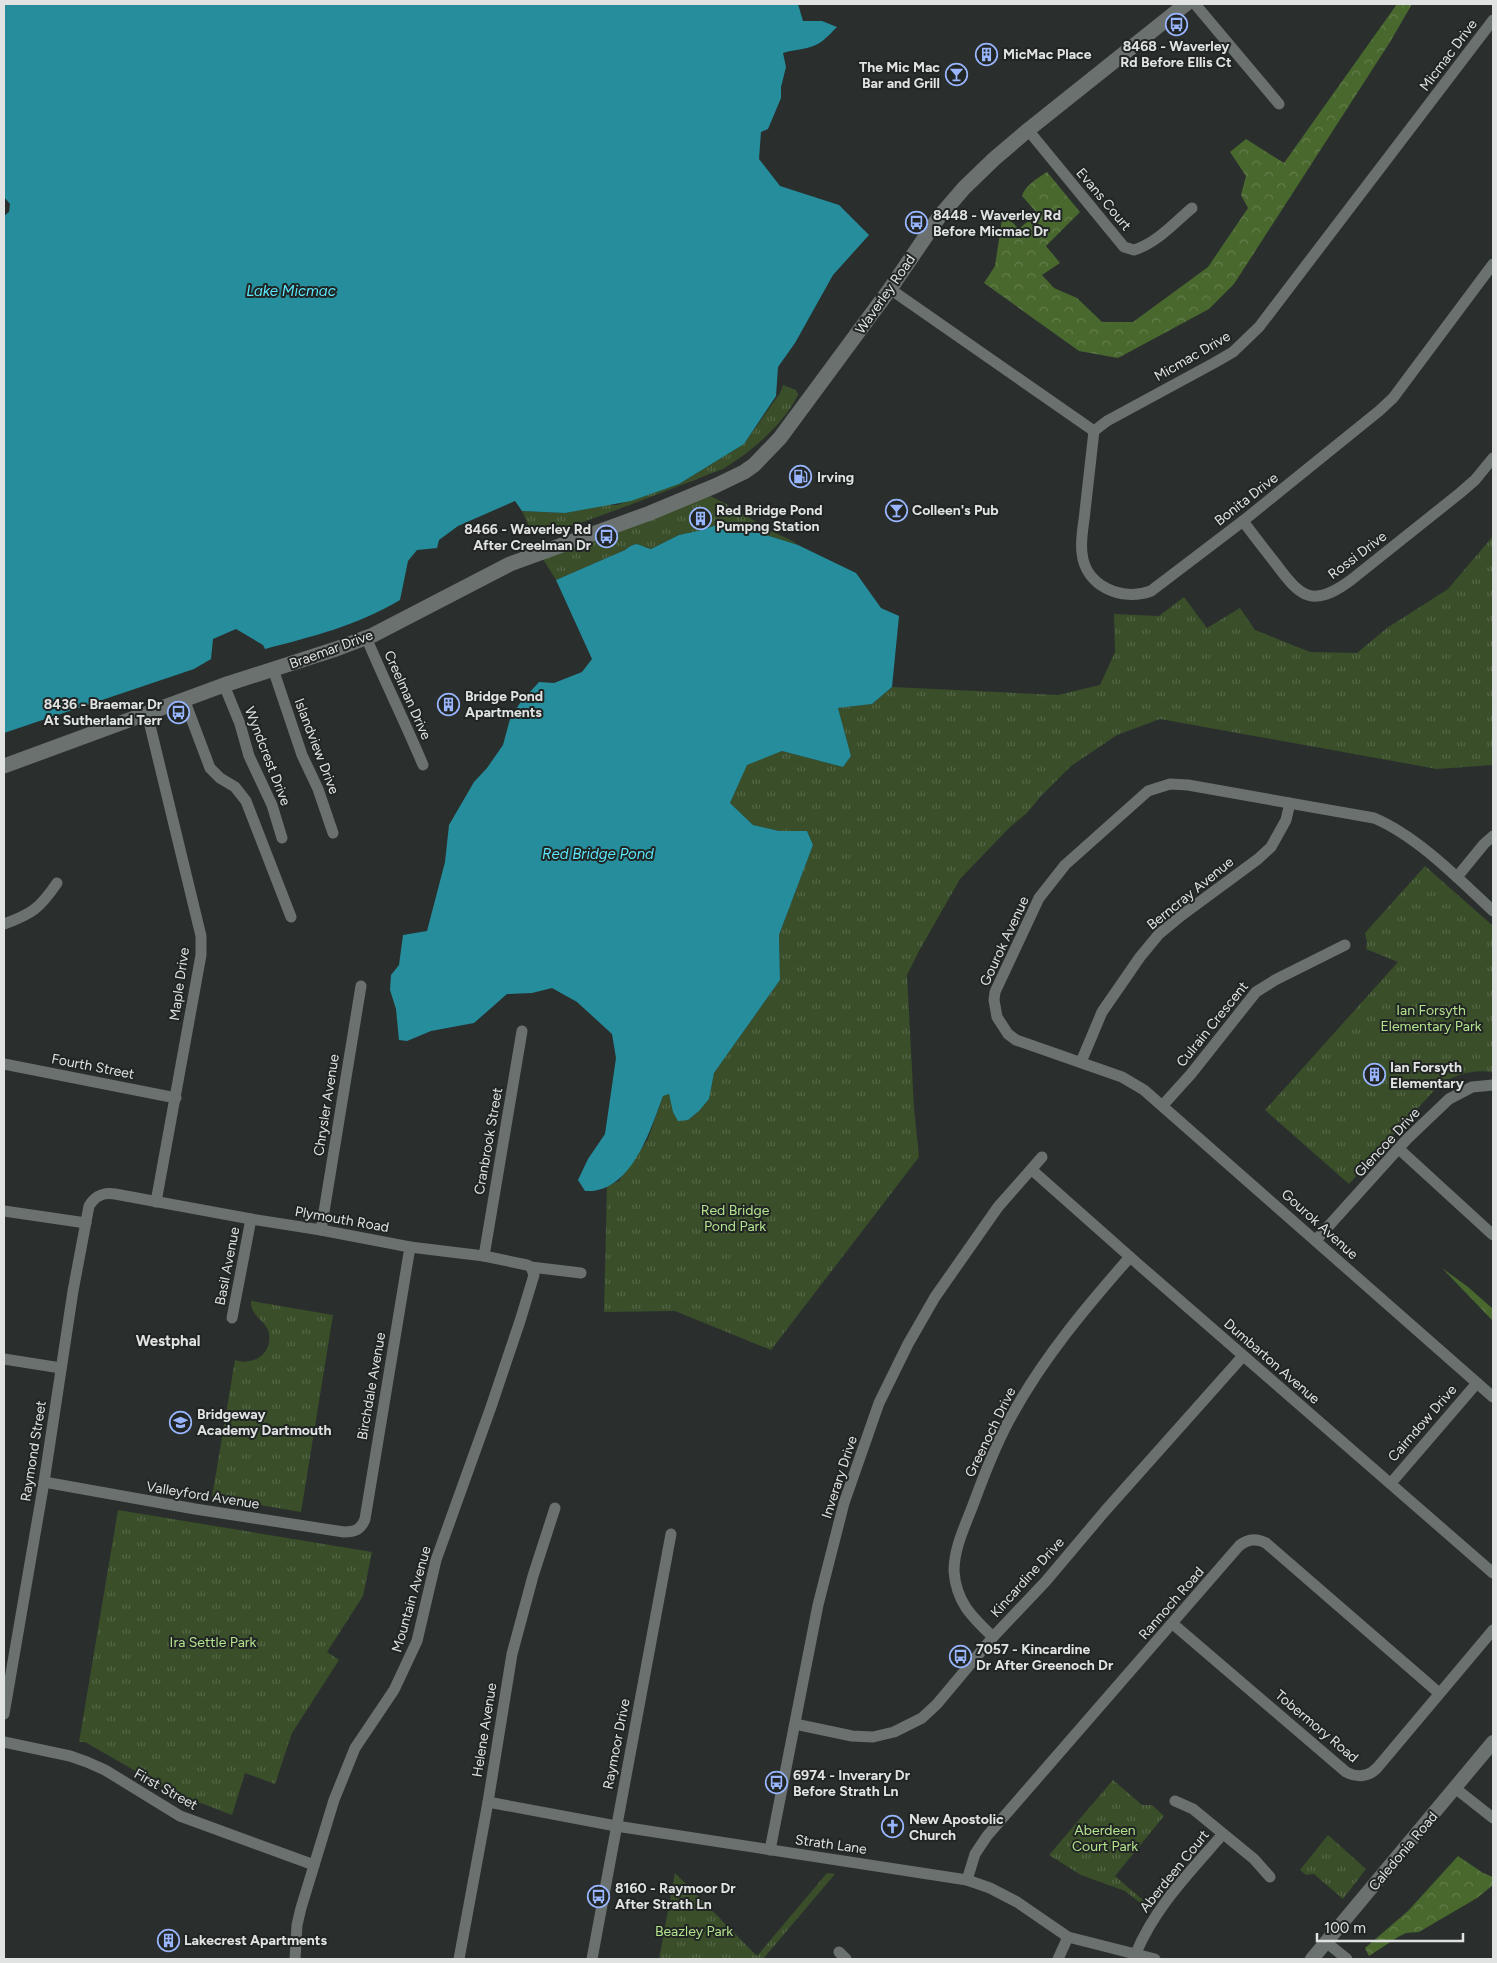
<svg xmlns="http://www.w3.org/2000/svg" width="1497" height="1963" font-family="Figtree,sans-serif">
<style>
.forest{fill:url(#forest-crowns)}
.park{fill:url(#park-tufts)}
.water{fill:#258d9c}
.lines{fill:none;stroke-linecap:round;stroke-linejoin:round}
.minor{stroke:#6b716f;stroke-width:11}
.tertiary{stroke:#6b716f;stroke-width:14}
.secondary{stroke:#6b716f;stroke-width:15}
.labels{text-anchor:middle;stroke-width:4;stroke-linejoin:round;paint-order:stroke}
.poi-label{font-size:14px;font-weight:bold;fill:#e0e3e2;stroke:#212524;text-anchor:start}
.street-label{font-size:14px;fill:#e0e3e2;stroke:#212524}
.park-label{font-size:14px;fill:#b4e38e;stroke:#212524}
.water-label{font-size:15px;font-style:italic;fill:#5ce8fd;stroke:#212524}
.neighbourhood-label{font-size:15px;font-weight:bold;fill:#e0e3e2;stroke:#212524}
</style>
<defs>
<pattern id="forest-crowns" width="20" height="18" patternUnits="userSpaceOnUse" patternTransform="scale(1.25)"><rect width="20" height="18" fill="#49682e"/><path d="M2 6a3 3 0 1 1 6 0M12 15a3 3 0 1 1 6 0" fill="none" stroke="#637d4c"/></pattern>
<pattern id="park-tufts" width="24" height="20" patternUnits="userSpaceOnUse" patternTransform="scale(1.25)"><rect width="24" height="20" fill="#394e29"/><path d="M3 7l-1-3M5 7V3M7 7l1-3M15 17l-1-3M17 17v-4M19 17l1-3" fill="none" stroke="#556748"/></pattern>
</defs>
<rect width="100%" height="100%" fill="#2a2f2d"/>
<g class="forest">
<path d="M1397,4H1412L1390,42L1234,284L1209,309L1118,358L1079,351L984,283L995,266L1003,213L1019,229L1037,213L1022,196C1025,185 1038,178 1047,172L1080,212L1046,246L1060,263L1042,275L1054,288L1077,298L1102,322H1133L1208,267L1248,208L1241,195L1246,176L1230,152L1246,139L1284,163Z"/>
<path d="M1442,1268L1468,1287L1493,1309V1321Z"/>
<path d="M1458,1856L1483,1873L1493,1877V1885L1477,1898L1419,1932L1406,1933L1398,1937L1369,1956L1365,1948L1408,1911Z"/>
</g>
<g class="park">
<path d="M783,385L796,390L798,395C783,425 752,451 723,469C698,478 546,540 533,535L522,511L565,513L602,505H617L679,484L744,444L780,393Z"/>
<path d="M710,496C730,505 748,517 766,528C777,535 788,537 798,545L725,522L702,530L679,535L651,549C637,545 638,540 625,550L556,580L543,559Z"/>
<path d="M1493,536V765L1437,769L1160,719L1117,735L1071,766L1041,796L1027,813L1010,827L960,879L919,951L907,975L914,1108L919,1157L771,1350L675,1311L604,1312L607,1186L619,1181L648,1139L663,1096L669,1094L671,1101L688,1120L699,1111L709,1099L714,1073L780,980L779,935L813,845L807,831H779L753,825L730,803L747,764L782,751L843,767L851,756L838,708L872,704L892,687L1058,695L1100,685L1115,652L1114,614L1159,616L1184,597L1207,628L1240,608L1255,630L1310,652L1357,653L1387,628L1448,589Z"/>
<path d="M1425,866L1493,926V1072C1474,1069 1455,1074 1439,1085L1349,1184L1265,1110L1398,962L1366,949L1367,942L1365,933Z"/>
<path d="M251,1301L333,1315L301,1512L212,1497L235,1360C252,1366 272,1355 269,1334C267,1320 250,1317 251,1301Z"/>
<path d="M118,1510L372,1552L363,1596L327,1652L339,1660L292,1733L275,1784L245,1773L232,1815L172,1792L85,1742H79Z"/>
<path d="M1113,1780L1142,1805H1152L1164,1816L1115,1876L1150,1906L1148,1909L1125,1891L1081,1875L1049,1855Z"/>
<path d="M1328,1835L1366,1869L1343,1899L1314,1874L1306,1875L1300,1870Z"/>
<path d="M675,1873L757,1956L827,1873L835,1874L763,1959H659Z"/>
</g>
<g class="water">
<path d="M4,4H798L803,21H822L837,27C828,36 821,45 807,48C799,50 791,50 783,53L786,67L781,87V98L768,129L761,132L759,159L780,186L839,205L869,235L833,275L795,343L778,367L776,396L744,444L679,484L631,501L565,513L522,511L515,501L458,526L439,540L437,548L417,550L408,561L400,600C356,626 314,636 265,649L263,645L236,629L213,639L211,659L194,669L4,733V216L9,212L10,204L4,197Z"/>
<path d="M725,522L798,545L856,573L881,608L899,616L892,687L872,704L838,708L851,756L843,767L782,751L747,765L730,803L753,825L779,831H807L813,845L779,935L780,980L714,1073L709,1099L699,1111L688,1120L678,1121L673,1112L669,1094L663,1096C650,1131 631,1194 585,1191L578,1180L588,1159L605,1134L616,1058L612,1034L577,1002L552,988L532,993L507,994L474,1023L431,1031L407,1041L399,1040L396,1009L390,990L391,975L399,965L403,935L427,931L445,862L449,825L474,782L487,768L503,745L510,719L520,703L539,682L554,683L582,672L592,659L556,580L625,550C638,540 637,545 651,549L679,535L702,530Z"/>
</g>
<g class="lines">
<g class="minor">
<path d="M1195,4L1279,104"/>
<path d="M1028,130L1124,247L1134,250C1157,243 1174,223 1192,208"/>
<path d="M890,289L1094,431L1107,421L1214,363L1233,352L1259,327L1493,20"/>
<path d="M1094,431C1091,457 1088,484 1085,511C1084,524 1080,539 1082,553C1085,586 1122,602 1151,591L1243,521L1379,411L1393,398L1493,264"/>
<path d="M1243,521C1254,536 1265,550 1276,564C1301,598 1313,608 1351,580L1460,493L1475,480L1493,458"/>
<path d="M366,637C384,680 405,722 423,765"/>
<path d="M273,669L302,755L318,789L333,833"/>
<path d="M224,685L240,724L249,756L272,805L282,838"/>
<path d="M184,699L210,768L220,778L235,787L246,801L291,917"/>
<path d="M147,713L201,936V955L197,977L156,1202"/>
<path d="M1457,877L1484,844L1493,836"/>
<path d="M1493,911C1459,879 1417,836 1374,818L1188,785L1170,784L1148,791L1065,865L1039,898L995,992L994,1000L997,1017L1008,1034L1016,1040L1122,1077L1144,1090L1493,1397"/>
<path d="M4,924C32,914 40,908 57,883"/>
<path d="M1081,1062L1102,1012L1140,957L1159,934L1182,915L1258,859L1271,847L1286,820L1290,803"/>
<path d="M4,1064L176,1098"/>
<path d="M1163,1105L1191,1074L1256,992L1275,980L1345,945"/>
<path d="M1399,1149L1493,1235"/>
<path d="M1032,1170L1138,1264L1493,1573"/>
<path d="M4,1211L86,1223"/>
<path d="M321,1230L361,986"/>
<path d="M1316,1240L1407,1139L1449,1099L1472,1087L1493,1085"/>
<path d="M484,1256L522,1031"/>
<path d="M232,1318L251,1219"/>
<path d="M4,1359L61,1368"/>
<path d="M44,1482L195,1509L344,1532C354,1532 361,1530 365,1519L410,1247"/>
<path d="M1391,1483L1477,1383"/>
<path d="M1173,1624L1346,1772C1357,1778 1368,1777 1377,1768L1493,1630"/>
<path d="M993,1637C972,1617 956,1602 954,1571C954,1548 965,1526 973,1505C984,1475 996,1443 1012,1415C1044,1357 1086,1307 1130,1257"/>
<path d="M4,1714L44,1482L73,1291L89,1206C95,1196 103,1192 115,1194L251,1219L321,1230L410,1247L484,1256L527,1265L531,1267L581,1273"/>
<path d="M795,1724L852,1736L873,1737L894,1732L922,1718L937,1704L993,1637L1046,1581L1105,1511L1243,1356"/>
<path d="M4,1742L70,1756L87,1762L105,1770L180,1816L314,1865"/>
<path d="M1455,1788L1493,1818"/>
<path d="M1175,1801L1193,1809L1254,1859L1270,1877"/>
<path d="M488,1802L616,1826L967,1880L990,1888L1017,1902L1068,1937L1155,1959"/>
<path d="M770,1850L818,1605L844,1503L879,1403L908,1344L935,1297L998,1207L1042,1157"/>
<path d="M967,1880L975,1854L987,1836L1239,1546C1247,1539 1256,1538 1266,1543L1439,1693"/>
<path d="M1326,1942L1347,1959"/>
<path d="M839,1952L846,1959"/>
<path d="M1136,1953C1155,1907 1190,1872 1222,1835"/>
<path d="M295,1959L297,1925L301,1908L334,1800L355,1748L394,1690L417,1641L436,1560L491,1407L520,1321L534,1275L531,1267"/>
<path d="M459,1959L488,1802L512,1654L533,1576L555,1508"/>
<path d="M592,1959L671,1534"/>
<path d="M1058,1959L1068,1937"/>
</g>
<path class="tertiary" d="M1312,1959L1493,1742"/>
<path class="secondary" d="M4,766L224,685L336,649L373,635L510,564L650,513L715,486L744,472L754,465L780,438L890,289L939,217L964,188L994,159L1028,130L1186,4"/>
</g>
<defs>
<symbol id="bus-ring" viewBox="-11 -11 22 22"><circle r="9.5" fill="#212524" stroke="#98b5fd" stroke-width="1.5"/><path d="M-5-6H5V4H4V6H2V4H-2V6H-4V4H-5ZM-3.5-4V0h7V-4ZM-3.5 1.2v1.5H-2V1.2ZM2 1.2v1.5H3.5V1.2Z" fill="#98b5fd"/></symbol>
<symbol id="building-ring" viewBox="-11 -11 22 22"><circle r="9.5" fill="#212524" stroke="#98b5fd" stroke-width="1.5"/><path d="M-4-6H4V6H1V3H-1V6H-4ZM-2.5-4.3h1.7v1.8h-1.7ZM.8-4.3h1.7v1.8H.8ZM-2.5-1h1.7V.8h-1.7ZM.8-1h1.7V.8H.8Z" fill="#98b5fd"/></symbol>
<symbol id="bar-ring" viewBox="-11 -11 22 22"><circle r="9.5" fill="#212524" stroke="#98b5fd" stroke-width="1.5"/><path d="M-6-5H6L.8 .8V4.5H3.5V6h-7V4.5H-.8V.8Z" fill="#98b5fd"/></symbol>
<symbol id="fuel-ring" viewBox="-11 -11 22 22"><circle r="9.5" fill="#212524" stroke="#98b5fd" stroke-width="1.5"/><path d="M-5.5-6h7V0h2V4h1.3V-2.5L3-4.5l.8-.8L6-3V5H2.5V1h-1V6h-7ZM-4.2-4.7v3.2H.2V-4.7Z" fill="#98b5fd"/></symbol>
<symbol id="school-ring" viewBox="-11 -11 22 22"><circle r="9.5" fill="#212524" stroke="#98b5fd" stroke-width="1.5"/><path d="M0-5L7-2L0 1L-7-2ZM-4 1L0 2.5L4 1V4Q0 6-4 4Z" fill="#98b5fd"/></symbol>
<symbol id="church-ring" viewBox="-11 -11 22 22"><circle r="9.5" fill="#212524" stroke="#98b5fd" stroke-width="1.5"/><path d="M-1.2-6h2.4v3.5h3.3v2.4h-3.3V6h-2.4V-.1h-3.3v-2.4h3.3Z" fill="#98b5fd"/></symbol>
</defs>
<g fill-rule="evenodd">
<use href="#bus-ring" x="1164" y="12" width="25" height="25"/>
<use href="#building-ring" x="974" y="42" width="25" height="25"/>
<use href="#bar-ring" x="944" y="62" width="25" height="25"/>
<use href="#bus-ring" x="904" y="210" width="25" height="25"/>
<use href="#fuel-ring" x="788" y="464" width="25" height="25"/>
<use href="#bar-ring" x="884" y="498" width="25" height="25"/>
<use href="#building-ring" x="688" y="506" width="25" height="25"/>
<use href="#bus-ring" x="594" y="524" width="25" height="25"/>
<use href="#building-ring" x="436" y="692" width="25" height="25"/>
<use href="#bus-ring" x="166" y="700" width="25" height="25"/>
<use href="#building-ring" x="1362" y="1062" width="25" height="25"/>
<use href="#school-ring" x="168" y="1410" width="25" height="25"/>
<use href="#bus-ring" x="948" y="1644" width="25" height="25"/>
<use href="#bus-ring" x="764" y="1770" width="25" height="25"/>
<use href="#church-ring" x="880" y="1814" width="25" height="25"/>
<use href="#bus-ring" x="586" y="1884" width="25" height="25"/>
<use href="#building-ring" x="156" y="1928" width="25" height="25"/>
</g>
<g class="labels">
<g class="poi-label">
<text x="1176" y="51" text-anchor="middle">8468 - Waverley<tspan x="1176" dy="16">Rd Before Ellis Ct</tspan></text>
<text x="1003" y="59">MicMac Place</text>
<text x="940" y="72" text-anchor="end">The Mic Mac<tspan x="940" dy="16">Bar and Grill</tspan></text>
<text x="933" y="220">8448 - Waverley Rd<tspan x="933" dy="16">Before Micmac Dr</tspan></text>
<text x="817" y="482">Irving</text>
<text x="716" y="515">Red Bridge Pond<tspan x="716" dy="16">Pumpng Station</tspan></text>
<text x="912" y="515">Colleen's Pub</text>
<text x="591" y="534" text-anchor="end">8466 - Waverley Rd<tspan x="591" dy="16">After Creelman Dr</tspan></text>
<text x="465" y="701">Bridge Pond<tspan x="465" dy="16">Apartments</tspan></text>
<text x="162" y="709" text-anchor="end">8436 - Braemar Dr<tspan x="162" dy="16">At Sutherland Terr</tspan></text>
<text x="1390" y="1072">Ian Forsyth<tspan x="1390" dy="16">Elementary</tspan></text>
<text x="197" y="1419">Bridgeway<tspan x="197" dy="16">Academy Dartmouth</tspan></text>
<text x="976" y="1654">7057 - Kincardine<tspan x="976" dy="16">Dr After Greenoch Dr</tspan></text>
<text x="793" y="1780">6974 - Inverary Dr<tspan x="793" dy="16">Before Strath Ln</tspan></text>
<text x="909" y="1824">New Apostolic<tspan x="909" dy="16">Church</tspan></text>
<text x="615" y="1893">8160 - Raymoor Dr<tspan x="615" dy="16">After Strath Ln</tspan></text>
<text x="184" y="1945">Lakecrest Apartments</text>
</g>
<g class="street-label">
<text transform="translate(1448 55) rotate(-53)" y="5">Micmac Drive</text>
<text transform="translate(1104 199) rotate(50)" y="5">Evans Court</text>
<text transform="translate(885 294) rotate(-55)" y="5">Waverley Road</text>
<text transform="translate(1192 356) rotate(-30)" y="5">Micmac Drive</text>
<text transform="translate(1246 499) rotate(-38)" y="5">Bonita Drive</text>
<text transform="translate(1357 555) rotate(-37)" y="5">Rossi Drive</text>
<text transform="translate(331 649) rotate(-20)" y="5">Braemar Drive</text>
<text transform="translate(408 695) rotate(66)" y="5">Creelman Drive</text>
<text transform="translate(317 746) rotate(69)" y="5">Islandview Drive</text>
<text transform="translate(268 756) rotate(69)" y="5">Wyndcrest Drive</text>
<text transform="translate(1190 893) rotate(-39)" y="5">Berncray Avenue</text>
<text transform="translate(1004 941) rotate(-65)" y="5">Gourok Avenue</text>
<text transform="translate(179 984) rotate(-82)" y="5">Maple Drive</text>
<text transform="translate(1212 1024) rotate(-51)" y="5">Culrain Crescent</text>
<text transform="translate(93 1066) rotate(11)" y="5">Fourth Street</text>
<text transform="translate(326 1105) rotate(-81)" y="5">Chrysler Avenue</text>
<text transform="translate(488 1141) rotate(-80)" y="5">Cranbrook Street</text>
<text transform="translate(1387 1142) rotate(-47)" y="5">Glencoe Drive</text>
<text transform="translate(342 1219) rotate(10)" y="5">Plymouth Road</text>
<text transform="translate(1320 1224) rotate(42)" y="5">Gourok Avenue</text>
<text transform="translate(227 1266) rotate(-79)" y="5">Basil Avenue</text>
<text transform="translate(1272 1361) rotate(41)" y="5">Dumbarton Avenue</text>
<text transform="translate(371 1386) rotate(-80)" y="5">Birchdale Avenue</text>
<text transform="translate(1422 1423) rotate(-49)" y="5">Cairndow Drive</text>
<text transform="translate(990 1432) rotate(-64)" y="5">Greenoch Drive</text>
<text transform="translate(33 1451) rotate(-81)" y="5">Raymond Street</text>
<text transform="translate(839 1477) rotate(-72)" y="5">Inverary Drive</text>
<text transform="translate(203 1495) rotate(9)" y="5">Valleyford Avenue</text>
<text transform="translate(1027 1577) rotate(-48)" y="5">Kincardine Drive</text>
<text transform="translate(411 1599) rotate(-74)" y="5">Mountain Avenue</text>
<text transform="translate(1171 1603) rotate(-49)" y="5">Rannoch Road</text>
<text transform="translate(1317 1726) rotate(40)" y="5">Tobermory Road</text>
<text transform="translate(484 1730) rotate(-81)" y="5">Helene Avenue</text>
<text transform="translate(616 1744) rotate(-79)" y="5">Raymoor Drive</text>
<text transform="translate(166 1789) rotate(29)" y="5">First Street</text>
<text transform="translate(831 1844) rotate(8)" y="5">Strath Lane</text>
<text transform="translate(1403 1851) rotate(-50)" y="5">Caledonia Road</text>
<text transform="translate(1174 1871) rotate(-51)" y="5">Aberdeen Court</text>
</g>
<g class="park-label">
<text x="1431" y="1015">Ian Forsyth<tspan x="1431" dy="16">Elementary Park</tspan></text>
<text x="735" y="1215">Red Bridge<tspan x="735" dy="16">Pond Park</tspan></text>
<text x="213" y="1647">Ira Settle Park</text>
<text x="1105" y="1835">Aberdeen<tspan x="1105" dy="16">Court Park</tspan></text>
<text x="694" y="1936">Beazley Park</text>
</g>
<g class="water-label">
<text x="291" y="296">Lake Micmac</text>
<text x="598" y="859">Red Bridge Pond</text>
</g>
<g class="neighbourhood-label">
<text x="168" y="1346">Westphal</text>
</g>
</g>
<rect width="1497" height="1963" fill="none" stroke="#e0e3e2" stroke-width="10"/>
<path d="M1317 1933v8h146v-8" fill="none" stroke="#e0e3e2" stroke-width="2.5"/>
<text x="1324" y="1933" font-size="15" fill="#e0e3e2" stroke="#212524" stroke-width="4" paint-order="stroke">100 m</text>
</svg>
